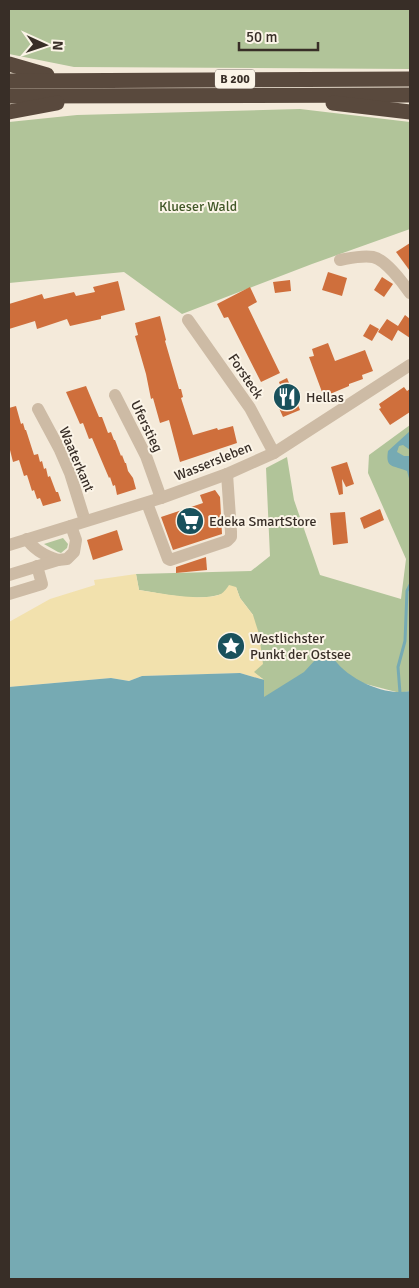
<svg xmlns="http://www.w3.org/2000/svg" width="419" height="1288" font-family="Signika,sans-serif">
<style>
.green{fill:#b1c499}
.sand{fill:#f2e1ad}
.water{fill:#76aab3;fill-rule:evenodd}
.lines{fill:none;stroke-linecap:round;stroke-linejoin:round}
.stream{stroke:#76aab3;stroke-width:3}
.building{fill:#cf6f3c}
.minor{stroke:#cdbba5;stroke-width:12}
.highway{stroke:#59493d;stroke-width:15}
.labels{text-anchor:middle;stroke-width:4;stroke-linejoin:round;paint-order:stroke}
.shield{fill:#fbf4e7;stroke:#726961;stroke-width:1}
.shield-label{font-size:12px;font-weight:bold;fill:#382e27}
.park-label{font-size:14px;fill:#425828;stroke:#fbf4e7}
.street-label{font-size:14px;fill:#382e27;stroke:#fbf4e7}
.poi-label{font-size:14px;fill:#382e27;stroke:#fbf4e7;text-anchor:start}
</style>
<rect width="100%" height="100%" fill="#f4eada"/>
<g class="green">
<path d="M9,9H410V69L74,67L9,54Z"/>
<path d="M300,109L410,122V229L312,264L182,314L124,272L9,283V122L77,115Z"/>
<path d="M410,425V691L400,693L362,683L270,704L9,687L263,679L253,672V615L240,598L236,587C232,589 227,592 222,594C198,602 163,594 139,590L136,574L251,571L270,556L266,468L287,457L294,500L320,575L401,599L406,559L368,473L369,455Z"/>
<path d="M63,538L68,544L67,548L61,553L58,552L44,544Z"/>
</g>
<path class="sand" d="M136,574L139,590C158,593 205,602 221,594C224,592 227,588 229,585L236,587L240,598L253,615L259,634L263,664L254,672L264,680L240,673L142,676L129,681L111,678L9,687V622L50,599L95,585L94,580Z"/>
<g class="water">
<path d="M410,431V482L407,471C394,465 385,469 388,451ZM403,445L410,450L409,456H404L397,452L399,446Z"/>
<path d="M332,656C345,678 385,697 410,691V1279H9V687L111,678L129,681L142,676L240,673L264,680V697L304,672L316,659Z"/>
</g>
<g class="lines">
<path class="stream" d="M400,693L398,667L405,641L407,591L410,585"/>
</g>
<g class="building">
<path d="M410,243V271L396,252Z"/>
<path d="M328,272L347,278L342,296L322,290Z"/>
<path d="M382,277L393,284L384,297L374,290Z"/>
<path d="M290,280L291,291L275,293L273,282Z"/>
<path d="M118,281L125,310L101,316V319L70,326L67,319L37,329L35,321L9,329V304L42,294L44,299L74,292L76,296L95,292L93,287Z"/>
<path d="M250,287L257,302L248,307L280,373L261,382L228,317L224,318L217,304Z"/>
<path d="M405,315L410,319V338L398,330L392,341L378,332L387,319L398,326Z"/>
<path d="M160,316L166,340L165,341L179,389H181L183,397L181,398L193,435L217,428L218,430L233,426L237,443L180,462L169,420L160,423L153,398L151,399L146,374L135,336L138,335L135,323Z"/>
<path d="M370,324L379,329L372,341L363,336Z"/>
<path d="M328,343L335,361L365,350L373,371L362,375L363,379L349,384V386L330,394L328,390L322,392L309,357L314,356L312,349Z"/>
<path d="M287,378L300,410L283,417L275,399L284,396L279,382Z"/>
<path d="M86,386L99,417H102L108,433L111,432L114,440H115L121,456L122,455L125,463H126L128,471L133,478L136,489L117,495L115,485L113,486L110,477L109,478L92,438L89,439L83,423L80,424L66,392Z"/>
<path d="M404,387L407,391L410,389V412L390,425L379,409L381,408L379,404Z"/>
<path d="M16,406L21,424L23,423L25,430H26L34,455L38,454L40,462L42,461L44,469L46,468L48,477L50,476L56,492H58L61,501L43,506L40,498L37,499L34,490L32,491L27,475L24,476L19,460L13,462L9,446V408Z"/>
<path d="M347,462L354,484L346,487L342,479L343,494L339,495L331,467Z"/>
<path d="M215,490L220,497L222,534L173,550L161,517L203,503L200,495Z"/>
<path d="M380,509L384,520L364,529L360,518Z"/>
<path d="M345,512L348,543L333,545L330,513Z"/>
<path d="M117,530L123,550L93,560L87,540Z"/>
<path d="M206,557L207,570L176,573V567Z"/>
</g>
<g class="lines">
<g class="minor">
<path d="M340,260C351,258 362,255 373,257C385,259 403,283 410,293"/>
<path d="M188,320L250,408L274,453"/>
<path d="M115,395L146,456L161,498"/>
<path d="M38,409L60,450L70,473L85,521"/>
<path d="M147,503L168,559L170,560L227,541L231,537V532L227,474"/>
<path d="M27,539C33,549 46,556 58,560"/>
<path d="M9,545L161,498L227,474L274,453L410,365"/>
<path d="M9,575L58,560L67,559L74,552L76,540L71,526"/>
<path d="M9,594L42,584L37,566"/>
</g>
<g class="highway">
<path d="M9,64L47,75"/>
<path d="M9,81L410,79"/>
<path d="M9,96L410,95"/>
<path d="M333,103L410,112"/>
<path d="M9,112L57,103"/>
</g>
</g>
<defs>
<symbol id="restaurant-disc" viewBox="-11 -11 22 22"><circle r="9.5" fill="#19515c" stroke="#fbf4e7"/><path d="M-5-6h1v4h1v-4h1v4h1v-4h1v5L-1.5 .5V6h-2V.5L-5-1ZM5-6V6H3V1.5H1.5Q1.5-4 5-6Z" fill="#fff"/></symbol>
<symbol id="supermarket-disc" viewBox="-11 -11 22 22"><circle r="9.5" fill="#19515c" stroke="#fbf4e7"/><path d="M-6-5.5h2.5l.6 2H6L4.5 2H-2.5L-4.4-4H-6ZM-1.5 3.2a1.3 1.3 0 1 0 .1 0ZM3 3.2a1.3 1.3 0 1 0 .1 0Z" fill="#fff"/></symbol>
<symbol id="sight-disc" viewBox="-11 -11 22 22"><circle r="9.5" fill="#19515c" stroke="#fbf4e7"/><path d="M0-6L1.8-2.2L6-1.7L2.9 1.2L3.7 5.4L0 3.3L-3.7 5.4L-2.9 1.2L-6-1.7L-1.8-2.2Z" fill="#fff"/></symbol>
</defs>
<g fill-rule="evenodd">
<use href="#restaurant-disc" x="271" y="381" width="32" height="32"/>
<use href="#supermarket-disc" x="174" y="505" width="32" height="32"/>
<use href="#sight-disc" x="215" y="630" width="32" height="32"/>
</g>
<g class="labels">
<rect class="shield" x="215" y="69.5" width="40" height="19" rx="4"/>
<g class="shield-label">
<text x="235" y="83">B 200</text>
</g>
<g class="park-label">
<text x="198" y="211">Klueser Wald</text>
</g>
<g class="street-label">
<text transform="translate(246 376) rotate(56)" y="5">Forsteck</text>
<text transform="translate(147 426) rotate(64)" y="5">Uferstieg</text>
<text transform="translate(77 459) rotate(67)" y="5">Waaterkant</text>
<text transform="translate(213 461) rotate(-22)" y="5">Wassersleben</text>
</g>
<g class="poi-label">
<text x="306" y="402">Hellas</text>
<text x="209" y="526">Edeka SmartStore</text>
<text x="250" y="643">Westlichster<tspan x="250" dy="16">Punkt der Ostsee</tspan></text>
</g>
</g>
<rect width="419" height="1288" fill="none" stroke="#382e27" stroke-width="20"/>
<g transform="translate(45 45) rotate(93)" stroke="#fbf4e7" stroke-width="4" paint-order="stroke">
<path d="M0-4L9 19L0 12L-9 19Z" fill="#382e27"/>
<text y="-8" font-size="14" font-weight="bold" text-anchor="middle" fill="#382e27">N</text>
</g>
<path d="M239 42v8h79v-8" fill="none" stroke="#382e27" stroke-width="2.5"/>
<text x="246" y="42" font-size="15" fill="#382e27" stroke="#fbf4e7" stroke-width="4" paint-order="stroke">50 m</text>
</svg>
